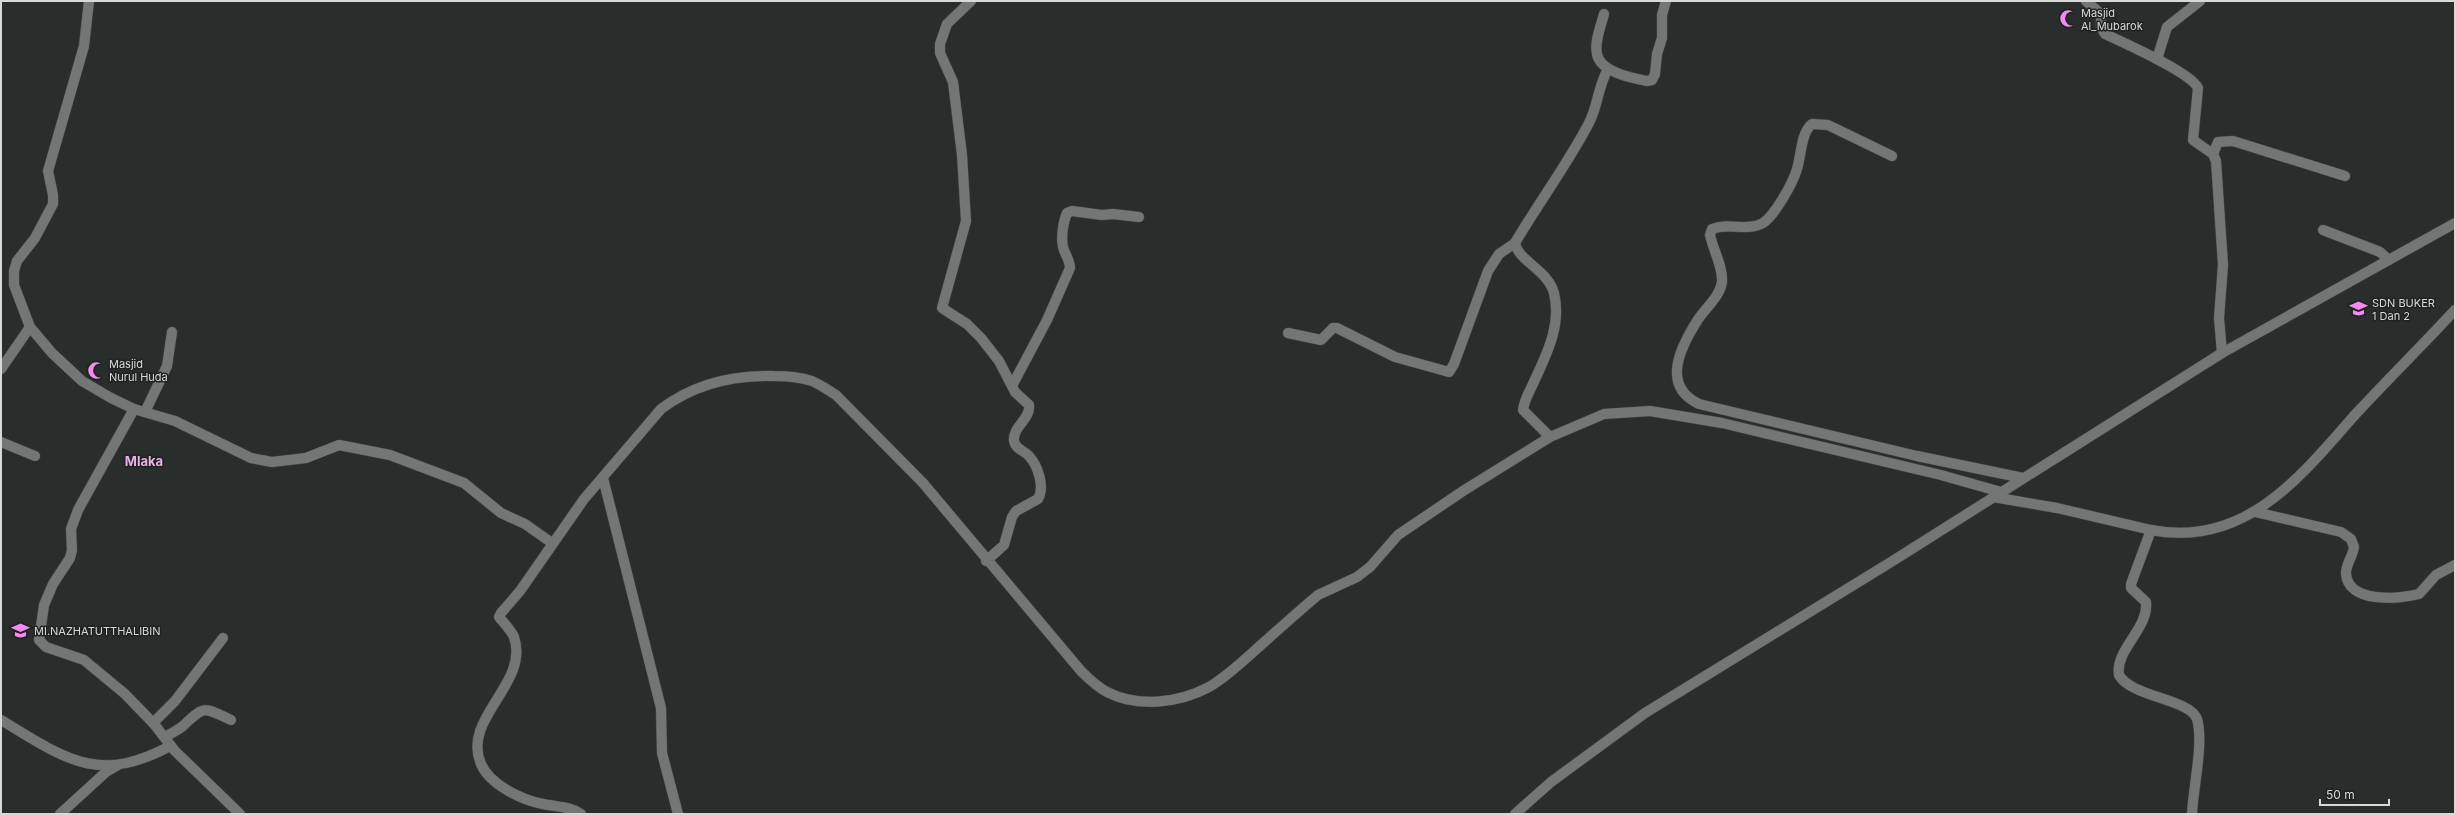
<svg xmlns="http://www.w3.org/2000/svg" width="2456" height="815" font-family="Inter,sans-serif">
<style>
.lines{fill:none;stroke-linecap:round;stroke-linejoin:round}
.street-casing{stroke:#454847;stroke-width:11}
.secondary-casing{stroke:#454847;stroke-width:11}
.street{stroke:#727674;stroke-width:10}
.secondary{stroke:#727674;stroke-width:10}
.labels{text-anchor:middle;stroke-width:3;stroke-linejoin:round;paint-order:stroke}
.poi-label{font-size:11px;fill:#d7d9d8;stroke:#202321;text-anchor:start}
.quarter-label{font-size:13px;font-weight:bold;fill:#e9afe8;stroke:#202321}
</style>
<rect width="100%" height="100%" fill="#292d2b"/>
<g class="lines">
<defs>
<g id="street">
<path d="M89,1L84,46L48,171L53,195V204L35,238L17,261L14,271V285L30,327L52,353L82,381L111,398L134,409L175,421L251,458L272,462L306,458L339,445L390,455L464,483L501,513L525,524L552,543"/>
<path d="M971,1L947,24L940,44V53L953,82L962,155L966,221L942,308L967,324L981,338L999,361L1015,392L1029,405C1031,419 1012,427 1014,441C1016,450 1024,450 1029,456C1038,466 1045,487 1038,499L1016,511L1012,517L1004,545L986,561"/>
<path d="M2086,1L2101,14V27L2105,34C2124,43 2190,72 2198,88L2193,140L2213,154L2216,161L2223,265L2219,318L2222,353"/>
<path d="M1604,14C1601,26 1594,42 1597,54C1600,72 1632,78 1647,81L1652,80L1655,74L1657,54L1662,38V15L1666,1"/>
<path d="M2157,59L2167,27L2200,1"/>
<path d="M2213,154L2218,142L2233,141L2345,176"/>
<path d="M1892,156L1828,125L1812,124C1801,132 1801,157 1797,169C1793,183 1775,215 1763,223C1747,232 1728,222 1712,229L1710,235C1713,250 1723,266 1722,282C1720,297 1705,308 1697,321C1680,348 1661,386 1699,404L1917,456L2023,478"/>
<path d="M2323,230L2380,252L2389,260"/>
<path d="M1288,333L1321,340L1333,328H1337L1395,357L1449,372L1454,364L1488,271L1499,254L1515,243"/>
<path d="M1,369L30,327"/>
<path d="M1013,384L1047,320L1070,268C1070,260 1065,255 1063,247C1061,237 1063,222 1067,213L1072,211L1102,215L1113,214L1139,217"/>
<path d="M134,409L78,510L71,529L72,550L70,558L53,584L44,605L39,640L46,647L84,660L125,694L154,724L175,751L240,814"/>
<path d="M145,412L167,366L172,332"/>
<path d="M1550,437L1523,410C1524,401 1529,392 1533,384C1546,355 1562,326 1554,293C1548,270 1518,261 1515,243C1539,202 1567,165 1589,123C1598,106 1598,86 1608,69"/>
<path d="M1,442L35,456"/>
<path d="M603,478L661,708L662,753L678,814"/>
<path d="M1993,497L2057,508L2151,530L2131,584V588L2146,602C2149,629 2115,649 2119,675C2131,697 2190,699 2197,719C2204,743 2193,788 2192,814"/>
<path d="M2255,512L2341,532L2351,539L2354,547C2353,556 2346,564 2346,573C2347,604 2400,599 2419,594L2436,575L2455,565"/>
<path d="M2151,530C2243,548 2299,479 2353,417C2386,381 2422,346 2455,310"/>
<path d="M1,720C63,757 97,786 170,746"/>
<path d="M153,723L175,701L223,638"/>
<path d="M165,737C171,733 179,730 184,725C206,704 204,708 231,720"/>
<path d="M60,814L106,772L118,765"/>
<path d="M581,814C570,806 557,807 543,804C522,800 490,785 481,764C461,718 530,684 514,637C511,630 504,623 499,617L501,613L520,591L584,499L661,409C694,384 731,375 773,376C786,376 800,377 812,381C821,385 828,390 836,395L923,483L1081,671C1089,679 1097,687 1107,692C1138,708 1179,703 1209,687C1228,676 1245,659 1261,645C1280,628 1299,611 1318,595L1357,577L1370,567L1398,535L1463,491L1550,437L1604,414L1650,411L1722,423L1941,475L2001,492"/>
</g>
<path id="secondary" d="M1515,814L1551,782L1645,713L1891,562L2222,353L2455,223"/>
</defs>
<use href="#street" class="street-casing"/>
<use href="#secondary" class="secondary-casing"/>
<use href="#street" class="street"/>
<use href="#secondary" class="secondary"/>
</g>
<defs>
<symbol id="mosque-bare" viewBox="-9 -9 18 18"><path d="M3.5-4.9A6 6 0 1 0 3.5 4.9A5 5 0 1 1 3.5-4.9Z" fill="#f38af2" stroke="#202321" stroke-width="2.5" paint-order="stroke"/></symbol>
<symbol id="school-bare" viewBox="-9 -9 18 18"><path d="M0-5L7-2L0 1L-7-2ZM-4 1L0 2.5L4 1V4Q0 6-4 4Z" fill="#f38af2" stroke="#202321" stroke-width="2.5" paint-order="stroke"/></symbol>
</defs>
<g fill-rule="evenodd">
<use href="#mosque-bare" x="2056" y="6" width="25" height="25"/>
<use href="#school-bare" x="2346" y="296" width="25" height="25"/>
<use href="#mosque-bare" x="84" y="358" width="25" height="25"/>
<use href="#school-bare" x="8" y="618" width="25" height="25"/>
</g>
<g class="labels">
<g class="poi-label">
<text x="2081" y="17">Masjid<tspan x="2081" dy="13">Al_Mubarok</tspan></text>
<text x="2372" y="307">SDN BUKER<tspan x="2372" dy="13">1 Dan 2</tspan></text>
<text x="109" y="368">Masjid<tspan x="109" dy="13">Nurul Huda</tspan></text>
<text x="34" y="635">MI.NAZHATUTTHALIBIN</text>
</g>
<g class="quarter-label">
<text x="144" y="466">Mlaka</text>
</g>
</g>
<rect width="2456" height="815" fill="none" stroke="#d7d9d8" stroke-width="4"/>
<path d="M2320 799v6h69v-6" fill="none" stroke="#d7d9d8" stroke-width="2"/>
<text x="2326" y="799" font-size="12" fill="#d7d9d8" stroke="#202321" stroke-width="3" paint-order="stroke">50 m</text>
</svg>
